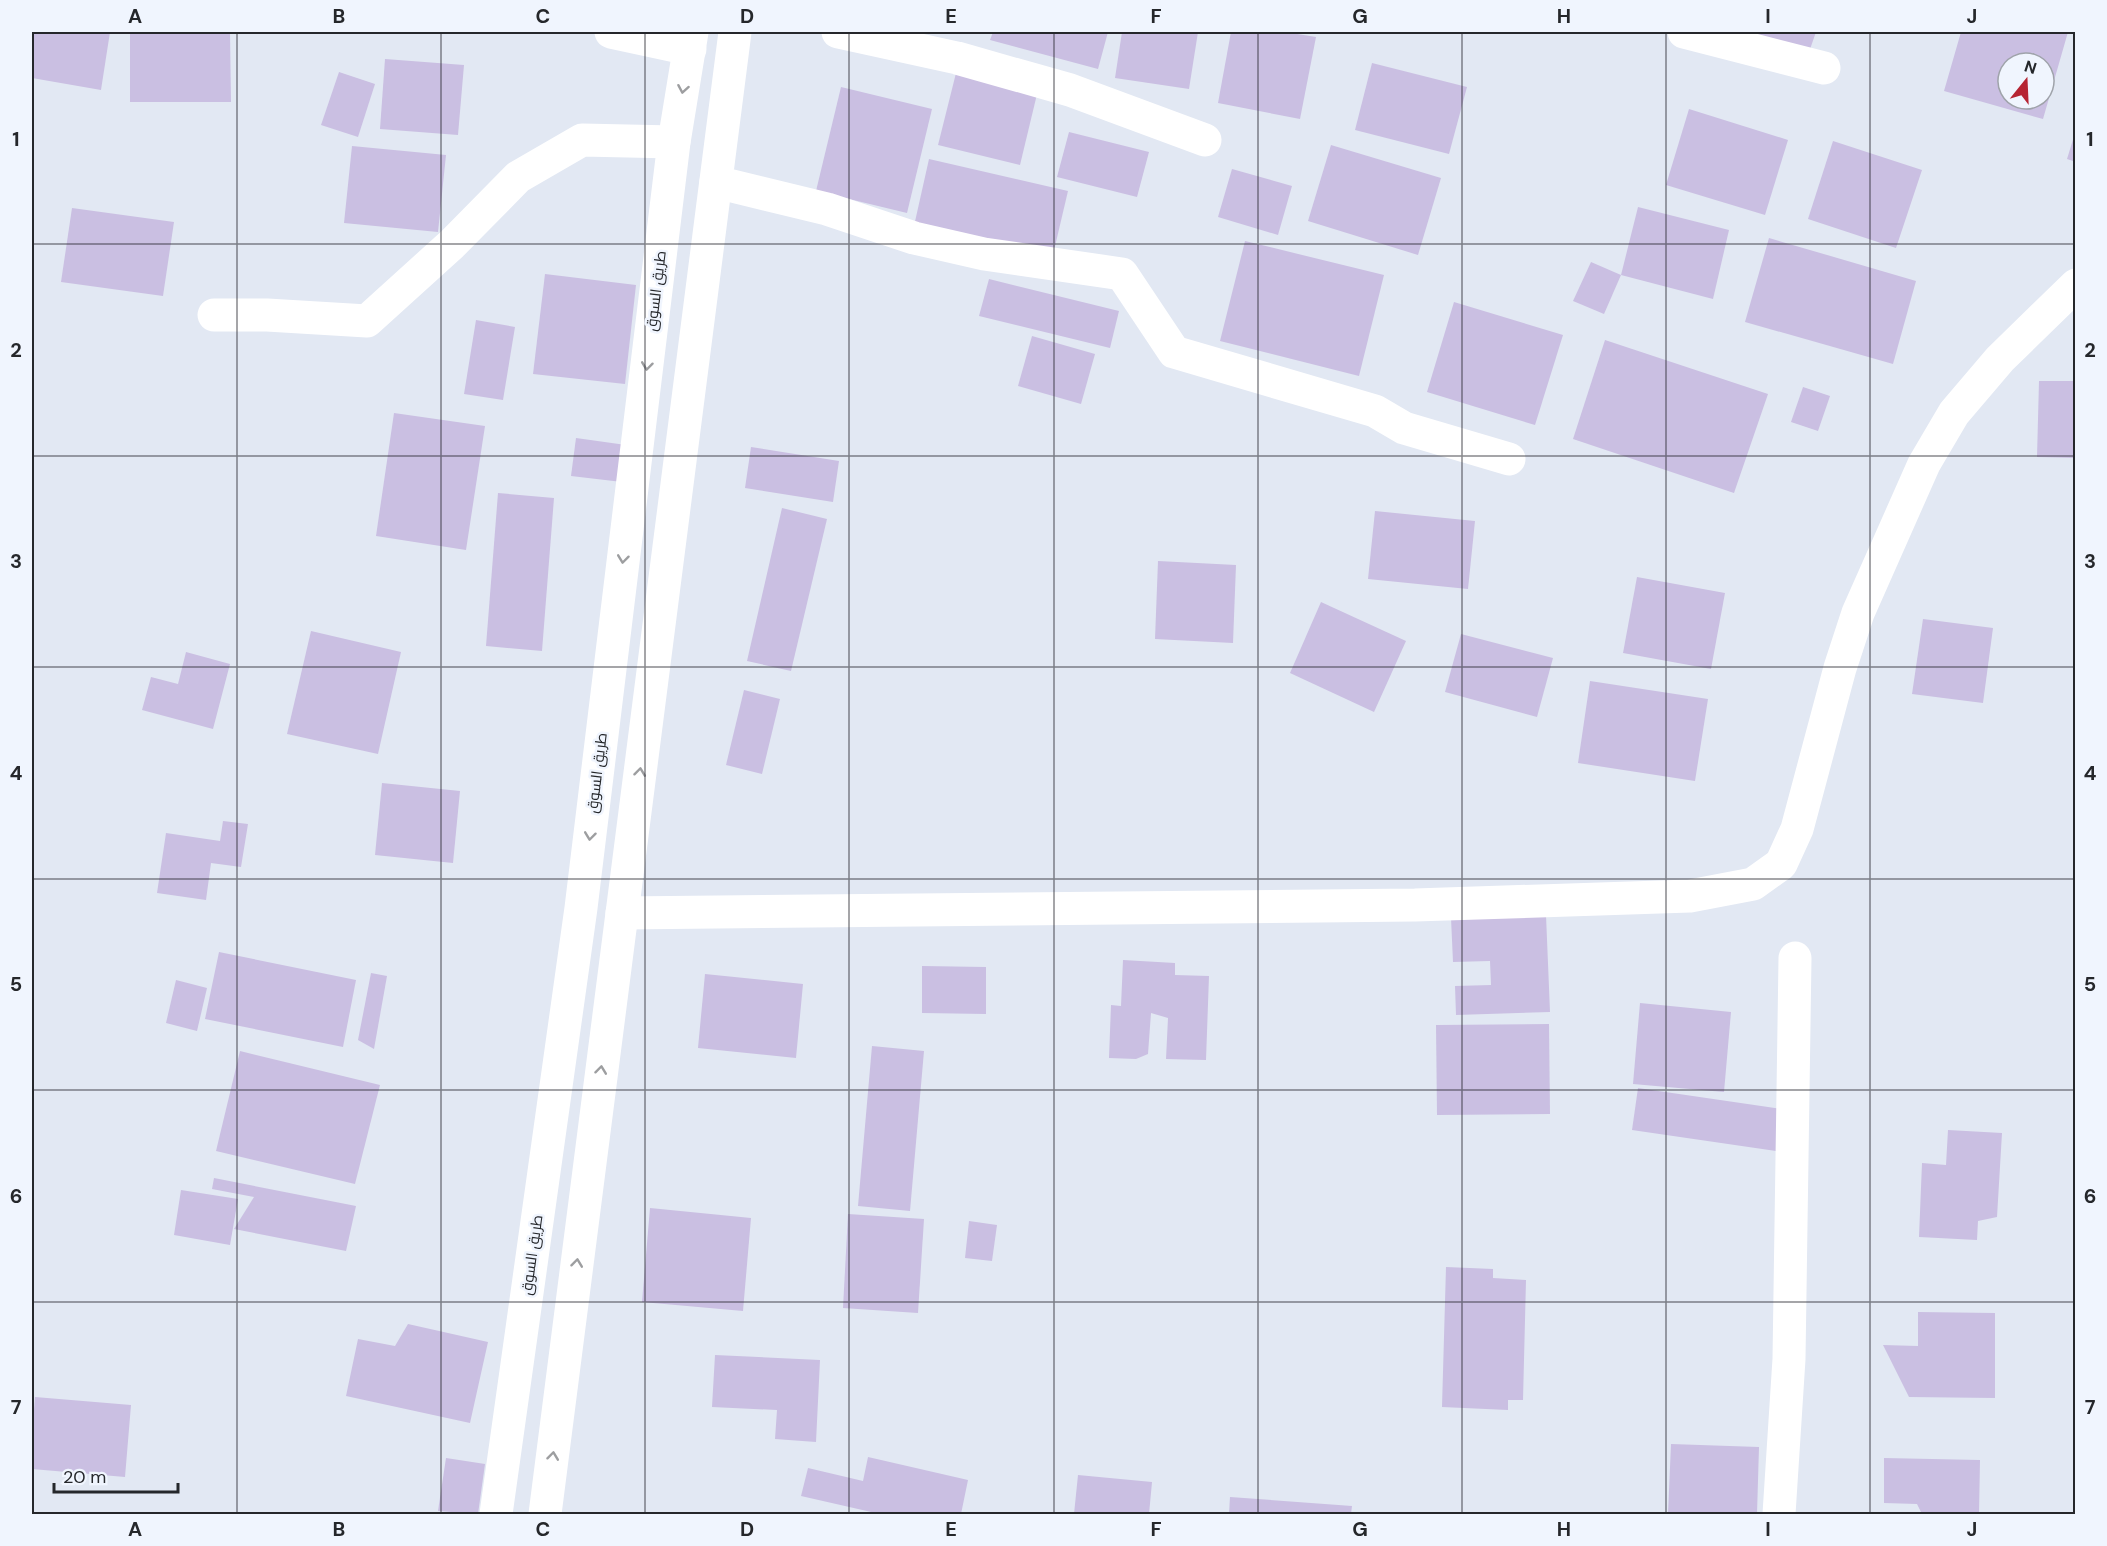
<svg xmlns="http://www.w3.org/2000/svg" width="2107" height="1546" font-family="'DM Sans',Cairo,sans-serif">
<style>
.building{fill:#cabfe2;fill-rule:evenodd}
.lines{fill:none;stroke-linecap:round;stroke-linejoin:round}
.minor{stroke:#fff;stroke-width:33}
.major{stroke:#fff;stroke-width:33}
.oneway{stroke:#9d9ea0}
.grid{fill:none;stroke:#25272b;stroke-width:1.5;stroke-opacity:0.55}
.labels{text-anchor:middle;stroke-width:5;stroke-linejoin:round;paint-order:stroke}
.street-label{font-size:15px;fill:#25272b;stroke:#f0f5fe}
.neatline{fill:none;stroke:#25272b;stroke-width:2}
.grid-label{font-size:20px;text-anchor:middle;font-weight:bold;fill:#25272b}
</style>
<rect width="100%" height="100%" fill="#e2e8f3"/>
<g class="building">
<path d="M32,32H110L101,90L32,78Z"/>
<path d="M130,32H230L231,102H130Z"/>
<path d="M993,32H1108L1098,69L990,40Z"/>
<path d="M1122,32H1198L1189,89L1115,78Z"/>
<path d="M1231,32H1285L1316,37L1300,119L1218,103Z"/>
<path d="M1738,32H1816L1808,55Z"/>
<path d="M1961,32H2068L2043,119L1944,91ZM2008,63H2044V99H2008Z"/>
<path d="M385,59L464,65L458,135L380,129Z"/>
<path d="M1372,63L1467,87L1449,154L1355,130Z"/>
<path d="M957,69L1038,90L1020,165L938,145Z"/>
<path d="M339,72L375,84L358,137L321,125Z"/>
<path d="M841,87L932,109L907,213L816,191Z"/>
<path d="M1689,109L1788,140L1765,215L1666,185Z"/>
<path d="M1069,132L1149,152L1137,197L1057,177Z"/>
<path d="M2075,133H2076V162L2067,159Z"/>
<path d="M1833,141L1922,170L1896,248L1808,219Z"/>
<path d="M1331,145L1441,178L1418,255L1308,221Z"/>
<path d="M352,146L446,155L438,232L344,223Z"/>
<path d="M929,159L1068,191L1052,259L914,226Z"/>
<path d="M1232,169L1292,186L1278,235L1218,217Z"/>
<path d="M1638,207L1729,230L1713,299L1621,275Z"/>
<path d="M72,208L174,222L163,296L61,282Z"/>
<path d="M1769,238L1916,281L1893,364L1745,322Z"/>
<path d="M1245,241L1384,275L1359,376L1220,341Z"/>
<path d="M1591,262L1621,275L1604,314L1573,301Z"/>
<path d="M545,274L636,285L625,384L533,374Z"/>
<path d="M989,279L1119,311L1110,348L979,316Z"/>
<path d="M1454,302L1563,335L1535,425L1427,392Z"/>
<path d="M476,320L515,327L503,400L464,394Z"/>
<path d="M1032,336L1095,354L1081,404L1018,386Z"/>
<path d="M1605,340L1768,394L1734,493L1573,439Z"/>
<path d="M2039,381H2076V458L2037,457Z"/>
<path d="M1803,387L1830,396L1818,431L1791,422Z"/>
<path d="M394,413L485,426L466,550L376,536Z"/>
<path d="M576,438L626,445L622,482L571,476Z"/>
<path d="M751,447L839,461L833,502L745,488Z"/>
<path d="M498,493L554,498L542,651L486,646Z"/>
<path d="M782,508L827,519L791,671L747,661Z"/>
<path d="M1375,511L1475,521L1468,589L1368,579Z"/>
<path d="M1158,561L1236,565L1233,643L1155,639Z"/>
<path d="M1637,577L1725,593L1711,669L1623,653Z"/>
<path d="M1321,602L1406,641L1374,712L1290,673Z"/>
<path d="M1923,619L1993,628L1983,703L1912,694Z"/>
<path d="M311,631L401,652L378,754L287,734Z"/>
<path d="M1461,634L1553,658L1537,717L1445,692Z"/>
<path d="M186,652L230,664L213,729L142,710L151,677L178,684Z"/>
<path d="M1590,681L1708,699L1695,781L1578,763Z"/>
<path d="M744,690L780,699L762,774L726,765Z"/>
<path d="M382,783L460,791L453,863L375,855Z"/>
<path d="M223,821L248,824L241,867L211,863L206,900L157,893L166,833L220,841Z"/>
<path d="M1546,915L1550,1012L1456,1015L1455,986L1491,985L1490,961L1453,962L1451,918Z"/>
<path d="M219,952L356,980L343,1047L205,1019Z"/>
<path d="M1123,960L1175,963V975L1209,976L1206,1060L1166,1059L1168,1018L1151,1013L1148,1054L1136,1059L1109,1058L1111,1005L1121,1006Z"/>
<path d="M922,966L986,967V1014L922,1013Z"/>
<path d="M371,973L387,976L374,1049L358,1040Z"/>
<path d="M705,974L803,984L796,1058L698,1048Z"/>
<path d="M176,980L207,988L197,1031L166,1023Z"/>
<path d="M1640,1003L1731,1012L1724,1092L1633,1084Z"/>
<path d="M1549,1024L1550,1114L1437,1115L1436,1025Z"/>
<path d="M872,1046L924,1051L910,1211L858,1206Z"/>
<path d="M240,1051L380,1085L355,1184L216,1151Z"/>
<path d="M1638,1088L1782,1109L1776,1151L1632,1130Z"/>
<path d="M1948,1130L2002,1133L1997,1217L1978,1221L1977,1240L1919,1237L1922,1163L1946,1165Z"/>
<path d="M214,1178L356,1206L346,1251L234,1229L254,1197L212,1189Z"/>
<path d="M181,1190L238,1199L230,1245L174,1235Z"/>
<path d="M650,1208L751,1218L743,1311L642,1302Z"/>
<path d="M848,1214L924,1219L918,1313L843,1308Z"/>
<path d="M969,1221L997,1225L992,1261L965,1258Z"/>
<path d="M1446,1267L1493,1269V1278L1526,1280L1523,1400H1508V1410L1442,1407Z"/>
<path d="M1918,1312L1995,1313V1398L1909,1397L1883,1345L1918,1346Z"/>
<path d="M408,1324L488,1342L470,1423L346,1396L358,1339L395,1346Z"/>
<path d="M715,1355L820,1360L816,1442L775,1439L777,1410L712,1407Z"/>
<path d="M35,1397L131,1405L125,1477L32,1469V1435Z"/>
<path d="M1671,1444L1759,1447L1757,1514H1668Z"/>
<path d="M868,1457L968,1480L961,1514H880L801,1496L808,1468L863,1481Z"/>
<path d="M446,1458L485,1464L478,1514L438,1511Z"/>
<path d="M1884,1458L1980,1460L1979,1514H1922L1917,1504L1884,1503Z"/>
<path d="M1078,1475L1152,1482L1149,1514H1074Z"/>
<path d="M1230,1497L1352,1506L1351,1514H1229Z"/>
</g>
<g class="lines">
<g class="minor">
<path d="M611,32L690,49"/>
<path d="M838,32L957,58L1070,90L1205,140"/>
<path d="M1684,32L1824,68"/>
<path d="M716,182L827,209L914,238L984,254L1122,274L1174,352L1375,411L1404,428L1509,459"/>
<path d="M214,315H267L367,321L452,244L518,177L582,140L674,142"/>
<path d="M622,913L1415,905L1690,896L1753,884L1781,864L1797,829L1840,668L1858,613L1924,464L1954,413L2000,359L2076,285"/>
<path d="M1779,1514L1789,1359L1795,958"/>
</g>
<g class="major">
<path d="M496,1514L581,908L674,142L692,32"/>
<path d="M545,1514L735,32"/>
</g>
</g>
<defs><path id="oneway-chevron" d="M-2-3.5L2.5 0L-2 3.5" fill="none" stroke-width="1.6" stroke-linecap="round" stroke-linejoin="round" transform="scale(1.5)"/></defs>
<g class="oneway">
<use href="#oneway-chevron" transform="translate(683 89) rotate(100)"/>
<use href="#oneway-chevron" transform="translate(647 366) rotate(97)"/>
<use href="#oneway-chevron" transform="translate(623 559) rotate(97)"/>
<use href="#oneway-chevron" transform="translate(640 772) rotate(-83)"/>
<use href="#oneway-chevron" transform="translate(590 836) rotate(97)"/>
<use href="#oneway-chevron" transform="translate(601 1070) rotate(-83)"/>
<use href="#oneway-chevron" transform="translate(577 1263) rotate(-83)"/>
<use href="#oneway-chevron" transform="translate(553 1456) rotate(-83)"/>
</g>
<path class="grid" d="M237,32V1514M441,32V1514M645,32V1514M849,32V1514M1054,32V1514M1258,32V1514M1462,32V1514M1666,32V1514M1870,32V1514M32,244H2076M32,456H2076M32,667H2076M32,879H2076M32,1090H2076M32,1302H2076"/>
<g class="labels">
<g class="street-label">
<text transform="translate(656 291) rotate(-83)" y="5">طريق السوق</text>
<text transform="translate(597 773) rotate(-83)" y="5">طريق السوق</text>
<text transform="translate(532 1255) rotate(-82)" y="5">طريق السوق</text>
</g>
</g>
<rect width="2107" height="1546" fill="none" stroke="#f0f5fe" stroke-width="66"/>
<g transform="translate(2026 81) rotate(18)"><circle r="28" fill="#f0f5fe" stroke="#9fa3aa" stroke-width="1.5"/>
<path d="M0-4.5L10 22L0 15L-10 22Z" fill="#b62433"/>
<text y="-9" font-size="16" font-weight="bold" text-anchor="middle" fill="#25272b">N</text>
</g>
<path d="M54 1483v9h124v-9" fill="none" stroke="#25272b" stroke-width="3"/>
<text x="63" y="1483" font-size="18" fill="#25272b" stroke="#f0f5fe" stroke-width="4.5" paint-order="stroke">20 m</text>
<rect x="33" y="33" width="2041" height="1480" class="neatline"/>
<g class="grid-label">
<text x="135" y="23">A</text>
<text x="339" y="23">B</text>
<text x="543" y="23">C</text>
<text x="747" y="23">D</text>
<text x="951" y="23">E</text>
<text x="1156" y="23">F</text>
<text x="1360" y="23">G</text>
<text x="1564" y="23">H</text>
<text x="1768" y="23">I</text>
<text x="1972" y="23">J</text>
<text x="16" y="146">1</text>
<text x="2090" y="146">1</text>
<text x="16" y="357">2</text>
<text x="2090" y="357">2</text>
<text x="16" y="568">3</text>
<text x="2090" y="568">3</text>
<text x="16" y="780">4</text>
<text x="2090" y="780">4</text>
<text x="16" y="991">5</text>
<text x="2090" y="991">5</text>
<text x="16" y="1203">6</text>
<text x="2090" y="1203">6</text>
<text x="16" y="1414">7</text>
<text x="2090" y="1414">7</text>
<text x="135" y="1536">A</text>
<text x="339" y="1536">B</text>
<text x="543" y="1536">C</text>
<text x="747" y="1536">D</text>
<text x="951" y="1536">E</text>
<text x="1156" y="1536">F</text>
<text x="1360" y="1536">G</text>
<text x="1564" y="1536">H</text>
<text x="1768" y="1536">I</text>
<text x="1972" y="1536">J</text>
</g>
</svg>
